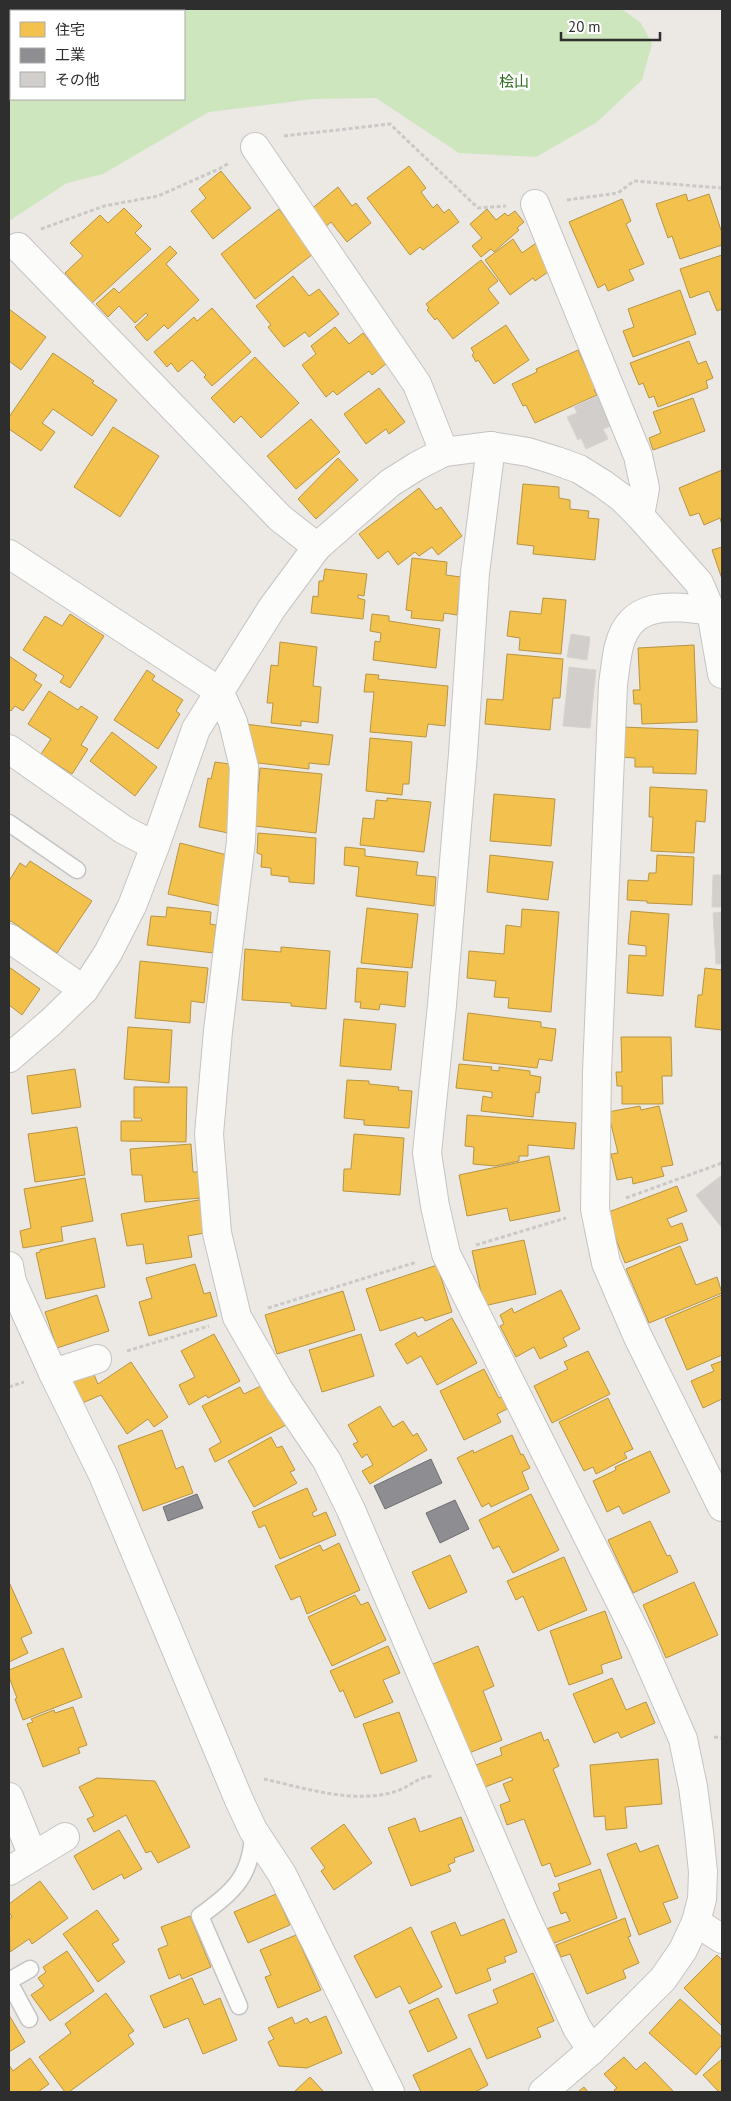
<svg xmlns="http://www.w3.org/2000/svg" width="731" height="2101" font-family="'PT Sans','Noto Sans JP',sans-serif">
<style>
.green{fill:#cee6be}
.homes{fill:#f2c14e;stroke:#b79544}
.industry{fill:#8d8d92;stroke:#707074}
.building{fill:#d1cecb;stroke:#d7d4d0}
.lines{fill:none;stroke-linecap:round;stroke-linejoin:round}
.service-casing{stroke:#c5c4c5;stroke-width:19}
.minor-casing{stroke:#c5c4c5;stroke-width:30}
.path{stroke:#c9c9c8;stroke-width:3;stroke-dasharray:4 2.5;stroke-linecap:butt}
.service{stroke:#fcfcfb;stroke-width:16}
.minor{stroke:#fcfcfb;stroke-width:28}
.labels{text-anchor:middle;stroke-width:5;stroke-linejoin:round;paint-order:stroke}
.park-label{font-size:15px;fill:#2c6e1b;stroke:#fff}
</style>
<rect width="100%" height="100%" fill="#ece8e4"/>
<path class="green" d="M115,9H622L641,23L652,44L642,80L597,122L536,157L459,153L376,98L313,99L209,112L103,174L67,183L9,221V65L11,64V99H184V11H111Z"/>
<g class="homes">
<path d="M409,166L426,188L421,192L433,208L437,204L444,213L449,209L459,222L423,250L420,247L410,255L367,198Z"/>
<path d="M221,171L251,208L213,239L191,211L206,198L199,189Z"/>
<path d="M338,187L352,206L356,203L371,223L347,242L331,222L324,228L310,210Z"/>
<path d="M686,194L688,201L709,194L722,233V245L680,259L672,236L668,238L656,204Z"/>
<path d="M622,199L631,221L626,224L644,264L629,270L634,280L608,291L605,284L598,288L569,222Z"/>
<path d="M124,208L142,226L135,233L151,249L92,303L65,273L83,256L70,243L100,215L108,223Z"/>
<path d="M279,209L313,254L255,299L221,254Z"/>
<path d="M487,209L496,220L505,213L508,216L515,211L524,222L517,228L519,230L494,252L491,249L481,257L472,246L482,238L470,224Z"/>
<path d="M513,239L522,253L536,243L548,272L535,281L533,278L510,295L485,260Z"/>
<path d="M170,246L177,253L166,264L199,300L168,329L164,325L147,341L135,327L148,315L146,313L135,323L119,306L108,317L96,304L114,288L119,293Z"/>
<path d="M722,255V309L717,311L709,291L690,298L680,269Z"/>
<path d="M481,260L498,281L488,289L499,303L453,339L437,318L435,320L427,310L429,308L426,304Z"/>
<path d="M293,276L309,296L319,289L339,314L309,337L305,332L284,347L268,327L271,325L256,306Z"/>
<path d="M680,290L696,334L633,357L623,331L634,327L628,309Z"/>
<path d="M212,308L251,352L212,386L204,377L206,375L192,360L178,372L171,363L167,367L154,352L194,317L197,321Z"/>
<path d="M9,309L46,337L21,370L9,361Z"/>
<path d="M506,325L529,360L494,384L478,360L476,362L472,355L474,353L471,348Z"/>
<path d="M335,327L349,344L363,333L372,344L377,340L392,359L372,375L369,371L337,395L333,391L326,397L302,365L316,354L311,346Z"/>
<path d="M689,341L698,364L706,361L713,378L706,381L708,388L658,407L654,396L649,398L643,383L639,385L630,363Z"/>
<path d="M578,350L596,389L594,390L597,395L535,423L526,405L523,406L512,384L537,372L536,369Z"/>
<path d="M53,353L94,381L92,383L117,400L92,436L53,409L42,423L55,432L41,451L9,429V417Z"/>
<path d="M255,357L299,403L261,438L241,416L234,423L211,398Z"/>
<path d="M379,388L405,422L389,434L386,429L366,444L344,414Z"/>
<path d="M693,398L705,431L653,450L649,438L661,433L653,412Z"/>
<path d="M311,419L340,452L296,489L267,456Z"/>
<path d="M113,427L159,456L120,517L74,487Z"/>
<path d="M338,458L358,480L316,519L298,499Z"/>
<path d="M722,470V525L720,518L704,525L699,513L690,516L679,488Z"/>
<path d="M523,484L559,487V498L570,500V509L589,511L588,518L599,519L595,560L533,554L534,546L517,544Z"/>
<path d="M419,488L436,510L441,507L462,536L438,555L432,547L419,556L415,552L398,565L388,551L378,559L359,534Z"/>
<path d="M722,547V579L712,550Z"/>
<path d="M412,558L447,562L446,575L461,577L457,615L444,613L443,621L411,618L412,611L406,610Z"/>
<path d="M325,569L367,574L364,596L358,595V598L365,600L363,619L311,613L313,596L318,597L319,581H323Z"/>
<path d="M543,598L566,600L561,654L519,650L520,638L507,636L510,611L541,614Z"/>
<path d="M70,614L104,636L70,688L60,682L64,676L23,650L45,616L62,626Z"/>
<path d="M372,614L389,616V621L440,629L436,668L373,660L375,641L380,642L381,633L370,631Z"/>
<path d="M280,642L317,647L313,686L321,687L318,723L301,721V726L271,723L273,703H267L271,665L278,666Z"/>
<path d="M694,645L697,722L642,724L641,704H634L633,690H640L638,648Z"/>
<path d="M507,654L563,659L560,698H553L550,730L485,724L487,699L503,700Z"/>
<path d="M9,656L37,675L34,680L42,685L23,711L15,706L11,711L9,709Z"/>
<path d="M147,670L155,676L152,680L183,700L176,711L180,714L158,749L114,720Z"/>
<path d="M366,674L379,675L378,679L448,686L445,726L428,724L426,737L370,732L374,692H364Z"/>
<path d="M49,691L78,710L81,706L98,717L81,745L88,749L72,774L41,754L51,739L28,724Z"/>
<path d="M245,724L333,735L329,765L309,763V769L250,762Z"/>
<path d="M622,727L698,730L696,774L653,773V767H635V758L621,757Z"/>
<path d="M112,732L157,767L135,796L90,761Z"/>
<path d="M370,738L412,742L409,784H403L402,795L366,791Z"/>
<path d="M215,762L237,765L233,834L199,827L208,778L211,779Z"/>
<path d="M260,768L322,774L316,833L255,826L253,792H258Z"/>
<path d="M650,787L707,790L705,822L696,821L694,853L651,851L653,817H649Z"/>
<path d="M494,794L555,799L551,846L490,841Z"/>
<path d="M387,798L431,802L424,852L360,845L363,818L374,819L376,800L387,801Z"/>
<path d="M258,833L316,838L314,884L289,882V877L271,875V868L261,867L262,855L257,853Z"/>
<path d="M180,843L231,856L220,906L168,894Z"/>
<path d="M345,847L365,849V856L418,862L416,875L436,877L434,906L356,896L359,867L344,865Z"/>
<path d="M490,855L553,862L548,900L487,892Z"/>
<path d="M657,855L694,857L692,905L647,903V901L627,900L628,880L648,881L649,873H656Z"/>
<path d="M30,861L92,901L57,953L11,921L9,922V881L20,863L26,867Z"/>
<path d="M167,907L211,912L210,924L216,925L213,953L147,945L151,916L166,917Z"/>
<path d="M367,908L418,914L412,968L361,963Z"/>
<path d="M522,909L559,912L551,1012L508,1008L509,998L494,997L496,981L467,978L469,951L504,954L506,925L521,927Z"/>
<path d="M631,911L669,914L663,996L627,993L629,955L646,956V946L628,944Z"/>
<path d="M281,947L330,951L326,1009L291,1006V1003L242,1000L245,949L281,952Z"/>
<path d="M140,961L208,968L204,1003L191,1001L190,1023L135,1018Z"/>
<path d="M9,967L40,989L22,1015L9,1005Z"/>
<path d="M357,968L408,972L405,1007L380,1004L379,1010L360,1008L361,1002H355Z"/>
<path d="M705,968L722,970V1030L695,1027L698,995H702Z"/>
<path d="M468,1013L541,1022V1027L556,1029L552,1061L539,1059L537,1068L463,1060Z"/>
<path d="M344,1019L396,1024L391,1070L340,1066Z"/>
<path d="M128,1027L172,1030L169,1083L124,1079Z"/>
<path d="M621,1037H671L672,1076H662L663,1104H622V1086H617L616,1072H622Z"/>
<path d="M459,1064L492,1067L491,1070L499,1071V1067L530,1071V1075L541,1077L539,1093L536,1092L533,1117L481,1111L483,1096L492,1098V1092L456,1088Z"/>
<path d="M75,1069L81,1107L32,1114L27,1076Z"/>
<path d="M347,1080L369,1081V1084L399,1087L398,1090L412,1091L409,1128L364,1125V1120L344,1118Z"/>
<path d="M134,1087H187L186,1142L121,1141V1121H142L141,1118H134Z"/>
<path d="M640,1106L641,1110L659,1106L673,1165L661,1167L664,1176L633,1184L632,1177L617,1180L611,1154L618,1153L608,1112Z"/>
<path d="M467,1115L576,1123L574,1149L528,1145V1156H519V1161L495,1166L473,1164L474,1147L465,1146Z"/>
<path d="M77,1127L85,1175L35,1182L28,1134Z"/>
<path d="M354,1134L404,1138L400,1195L343,1191L344,1169H351Z"/>
<path d="M191,1144L193,1172H201L203,1198L145,1202L142,1175H132L130,1149Z"/>
<path d="M549,1156L560,1211L510,1221L507,1208L467,1216L459,1175Z"/>
<path d="M85,1178L93,1221L61,1227L63,1241L23,1248L20,1231L31,1228L24,1189Z"/>
<path d="M677,1186L687,1211L667,1219L671,1227L682,1223L688,1240L625,1263L606,1213Z"/>
<path d="M204,1199L210,1232L188,1236L192,1257L146,1264L143,1244L127,1246L121,1214Z"/>
<path d="M95,1238L105,1287L46,1299L36,1253L40,1252V1250Z"/>
<path d="M524,1240L536,1294L484,1306L472,1251Z"/>
<path d="M680,1246L696,1285L717,1277L722,1293L649,1323L626,1269Z"/>
<path d="M195,1264L204,1294L210,1292L217,1316L149,1336L139,1302L152,1298L146,1278Z"/>
<path d="M437,1265L452,1312L425,1321L423,1317L380,1331L366,1289Z"/>
<path d="M561,1290L580,1329L563,1338L567,1346L540,1359L534,1347L516,1357L500,1326L504,1324L500,1315L512,1308L514,1313Z"/>
<path d="M343,1291L355,1330L277,1354L265,1315Z"/>
<path d="M97,1295L109,1331L57,1348L45,1312Z"/>
<path d="M722,1295V1355L687,1370L665,1319Z"/>
<path d="M452,1318L477,1363L437,1385L421,1356L407,1364L395,1344L415,1332L418,1337Z"/>
<path d="M214,1334L240,1381L208,1398L206,1395L189,1405L179,1385L195,1377L181,1351Z"/>
<path d="M361,1334L374,1376L322,1392L309,1350Z"/>
<path d="M588,1351L610,1394L552,1423L534,1386L568,1369L564,1362Z"/>
<path d="M722,1361V1399L703,1408L691,1381L714,1371L711,1365Z"/>
<path d="M131,1362L168,1417L154,1427L148,1419L127,1434L101,1395L80,1404L69,1378L92,1370L98,1384Z"/>
<path d="M484,1369L499,1398L502,1397L507,1409L497,1414L501,1422L464,1440L440,1391Z"/>
<path d="M265,1384L286,1425L215,1462L209,1449L221,1442L202,1406L240,1387L244,1394Z"/>
<path d="M608,1398L633,1449L624,1453L627,1458L596,1474L593,1467L584,1471L559,1422Z"/>
<path d="M380,1406L393,1427L403,1421L413,1436L417,1433L427,1450L370,1484L362,1471L373,1465L367,1454L362,1458L353,1444L358,1442L348,1425Z"/>
<path d="M162,1430L176,1469L183,1466L193,1493L143,1511L118,1446Z"/>
<path d="M512,1435L521,1455L523,1454L530,1468L522,1472L529,1489L491,1507L489,1503L482,1507L457,1458L473,1450L474,1453Z"/>
<path d="M271,1437L277,1448L282,1446L295,1470L290,1472L297,1483L254,1507L228,1461Z"/>
<path d="M650,1451L670,1492L623,1514L619,1506L607,1512L593,1481L616,1470L615,1467Z"/>
<path d="M307,1488L317,1510L312,1513L314,1517L326,1512L336,1535L280,1559L265,1525L259,1528L252,1512Z"/>
<path d="M531,1494L559,1550L513,1573L499,1546L493,1549L479,1520Z"/>
<path d="M650,1521L667,1556L670,1555L678,1572L633,1593L608,1540Z"/>
<path d="M339,1543L360,1590L307,1614L300,1596L291,1600L275,1566L320,1545L323,1551Z"/>
<path d="M450,1555L467,1592L429,1609L412,1572Z"/>
<path d="M564,1557L587,1610L538,1631L523,1596L516,1600L507,1581Z"/>
<path d="M9,1582L32,1633L21,1638L28,1653L9,1662Z"/>
<path d="M694,1582L718,1635L666,1658L643,1605Z"/>
<path d="M355,1595L361,1605L368,1602L386,1640L332,1666L308,1617Z"/>
<path d="M605,1611L622,1658L601,1665L603,1673L569,1685L550,1631Z"/>
<path d="M388,1646L400,1673L383,1680L393,1702L355,1718L343,1690L340,1692L330,1671Z"/>
<path d="M478,1646L494,1686L483,1691L502,1740L469,1753L433,1664Z"/>
<path d="M63,1648L82,1697L23,1720L15,1699L17,1698L9,1677V1670Z"/>
<path d="M612,1678L626,1710L646,1702L655,1723L621,1738L618,1732L594,1743L573,1694Z"/>
<path d="M73,1707L87,1745L78,1748L80,1753L43,1767L27,1724L33,1722L31,1719L54,1710L55,1713Z"/>
<path d="M399,1712L417,1761L381,1774L363,1724Z"/>
<path d="M541,1732L544,1741L548,1739L559,1766L553,1769L591,1864L555,1877L550,1863L542,1866L524,1819L507,1825L500,1805L510,1801L503,1784L513,1780L511,1777L485,1787L476,1765L502,1755L500,1748Z"/>
<path d="M658,1759L662,1804L625,1807L627,1828L606,1830L605,1816L594,1817L590,1765Z"/>
<path d="M97,1778L155,1781L190,1847L158,1863L151,1851L146,1853L126,1815L94,1832L87,1819L94,1816L79,1787Z"/>
<path d="M461,1817L474,1851L454,1858L455,1862L448,1865L451,1871L411,1886L388,1828L415,1818L420,1832Z"/>
<path d="M344,1824L372,1863L334,1890L321,1871L325,1868L311,1848Z"/>
<path d="M119,1830L142,1869L124,1879L122,1874L93,1890L74,1856Z"/>
<path d="M636,1843L640,1852L658,1845L678,1898L663,1903L671,1922L639,1935L607,1854Z"/>
<path d="M600,1869L617,1918L552,1944L546,1929L570,1921L566,1912L561,1914L553,1893L560,1890L558,1884Z"/>
<path d="M40,1881L68,1918L32,1944L29,1939L10,1952L9,1919L12,1917L9,1912V1904Z"/>
<path d="M276,1894L290,1925L248,1943L234,1912Z"/>
<path d="M97,1910L119,1940L112,1944L125,1962L98,1982L63,1934Z"/>
<path d="M190,1916L211,1967L182,1979L180,1974L169,1979L158,1949L168,1945L161,1927Z"/>
<path d="M625,1918L631,1936L628,1937L639,1963L623,1970L626,1978L587,1994L570,1954L561,1957L556,1945Z"/>
<path d="M504,1919L517,1952L504,1957L506,1962L487,1969L491,1980L456,1994L431,1932L455,1922L461,1936Z"/>
<path d="M411,1927L442,1987L409,2004L400,1986L376,1998L354,1956Z"/>
<path d="M296,1935L321,1990L278,2008L265,1977L271,1975L260,1950Z"/>
<path d="M67,1951L94,1991L50,2021L31,1995L44,1986L38,1978L46,1972L43,1967Z"/>
<path d="M717,1955L722,1960V2026L684,1988Z"/>
<path d="M533,1973L554,2021L537,2028L541,2037L487,2059L468,2015L498,2003L493,1990Z"/>
<path d="M192,1978L204,2005L220,1998L237,2040L203,2054L188,2018L164,2028L150,1996Z"/>
<path d="M106,1993L134,2031L128,2035L134,2044L69,2092H65L39,2057L71,2033L65,2024Z"/>
<path d="M438,1998L457,2038L428,2052L409,2011Z"/>
<path d="M680,1999L722,2037V2045L696,2075L649,2033Z"/>
<path d="M9,2015L25,2042L9,2052Z"/>
<path d="M326,2016L342,2053L307,2068L279,2066L268,2042L274,2039L268,2028L292,2017L295,2024L307,2018L310,2023Z"/>
<path d="M470,2048L488,2085L475,2092H421L413,2075Z"/>
<path d="M624,2057L636,2070L645,2062L674,2092H616L614,2090L617,2088L604,2074Z"/>
<path d="M30,2058L49,2084L38,2092H9V2065L13,2071Z"/>
<path d="M722,2059V2092H719L703,2075Z"/>
<path d="M310,2077L324,2092H294Z"/>
<path d="M584,2087L588,2092H578Z"/>
</g>
<g class="industry">
<path d="M431,1459L442,1483L385,1509L374,1486Z"/>
<path d="M197,1494L203,1508L168,1521L163,1507Z"/>
<path d="M455,1500L469,1529L440,1543L426,1513Z"/>
</g>
<g class="building">
<path d="M9,9H44L45,11H11V44L9,45Z"/>
<path d="M600,395L613,425L603,429L608,439L586,449L581,438L578,440L567,417L577,413L574,406Z"/>
<path d="M571,634L590,637L587,660L567,657Z"/>
<path d="M569,667L596,670L590,728L563,726Z"/>
<path d="M713,875H722V907H712Z"/>
<path d="M722,912V964H716L713,913Z"/>
<path d="M722,1175V1228L696,1195Z"/>
</g>
<g class="lines">
<defs>
<g id="service">
<path d="M9,823L77,870"/>
<path d="M9,1981L30,1969"/>
<path d="M9,1982L29,2019"/>
<path d="M239,2006L200,1916C234,1891 252,1876 253,1832"/>
</g>
<g id="minor">
<path d="M255,147L417,384L444,452"/>
<path d="M535,204L638,456L645,488L640,516"/>
<path d="M18,247L280,518L317,547"/>
<path d="M491,446L475,573L463,754L442,1005L427,1153L435,1206L446,1254L641,1643L683,1739L693,1787L699,1832L703,1872L702,1899L696,1922L683,1950L663,1979L592,2050L543,2092"/>
<path d="M9,554L219,691L233,722L244,767L241,841L218,1031L209,1134L217,1233L237,1317L279,1390L327,1461L351,1510L524,1913L577,2028L592,2050"/>
<path d="M711,611C674,606 631,599 619,646C616,658 615,671 613,684L597,1072L595,1209L606,1263L637,1335L722,1507"/>
<path d="M9,749L124,830L155,846"/>
<path d="M9,938L84,990"/>
<path d="M9,1058L51,1022L84,990L108,953L132,906L155,846L196,729L272,608L317,547L390,483L417,466L444,452L491,446L528,452L557,461L579,469L603,484L622,498L640,516L699,583L711,611L722,674"/>
<path d="M9,1266L12,1282L53,1373L103,1475L239,1800L253,1830L282,1874L390,2092"/>
<path d="M53,1373L97,1359"/>
<path d="M9,1797L33,1856"/>
<path d="M9,1871L65,1837"/>
<path d="M696,1922L722,1939"/>
</g>
</defs>
<use href="#service" class="service-casing"/>
<use href="#minor" class="minor-casing"/>
<g class="path">
<path d="M284,136L390,124L478,208L506,206"/>
<path d="M567,200L618,193L634,181L722,188"/>
<path d="M41,229L104,206L158,196L219,169L229,163"/>
<path d="M626,1198L722,1163"/>
<path d="M476,1245L566,1218"/>
<path d="M268,1308L417,1262"/>
<path d="M127,1351L209,1326"/>
<path d="M9,1387L24,1382"/>
<path d="M714,1737L722,1738"/>
<path d="M264,1779C305,1788 355,1805 397,1791C411,1786 416,1778 432,1776"/>
</g>
<use href="#service" class="service"/>
<use href="#minor" class="minor"/>
</g>
<g class="labels">
<g class="park-label">
<text x="514" y="87">桧山</text>
</g>
</g>
<rect width="731" height="2101" fill="none" stroke="#2e2e2e" stroke-width="20"/>
<rect x="10" y="10" width="175" height="90" fill="#ffffff" stroke="#ababab"/>
<rect x="20" y="22" width="25" height="15" fill="#f2c14e" stroke="#ababab"/>
<text x="55" y="35" font-size="15" fill="#2e2e2e">住宅</text>
<rect x="20" y="48" width="25" height="15" fill="#8d8d92" stroke="#ababab"/>
<text x="55" y="60" font-size="15" fill="#2e2e2e">工業</text>
<rect x="20" y="72" width="25" height="15" fill="#d1cecb" stroke="#ababab"/>
<text x="55" y="85" font-size="15" fill="#2e2e2e">その他</text>
<path d="M561 32v8h99v-8" fill="none" stroke="#2e2e2e" stroke-width="2.5"/>
<text x="568" y="32" font-size="15" fill="#2e2e2e" stroke="#ffffff" stroke-width="4" paint-order="stroke">20 m</text>
</svg>
